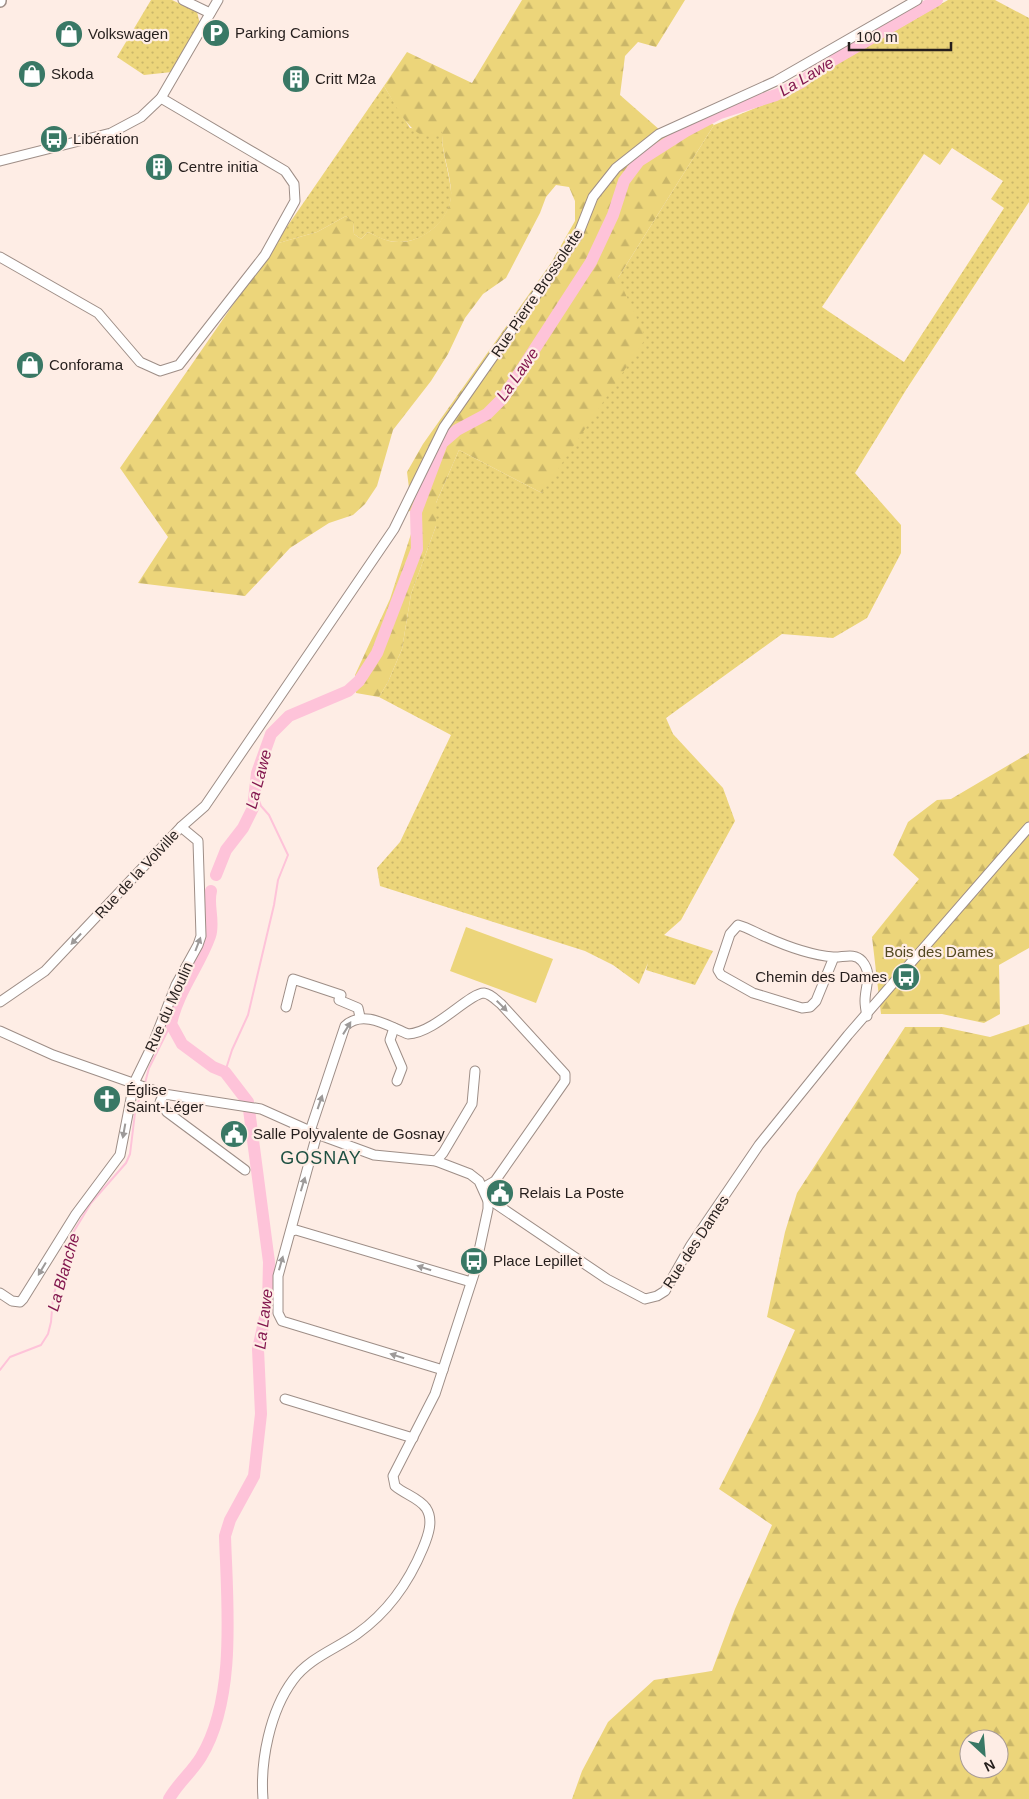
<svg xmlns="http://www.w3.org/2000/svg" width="1029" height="1799" font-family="Helvetica,sans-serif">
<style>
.grass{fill:url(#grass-dots);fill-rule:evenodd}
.forest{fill:url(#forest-firs);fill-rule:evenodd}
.garden{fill:#ecd57a}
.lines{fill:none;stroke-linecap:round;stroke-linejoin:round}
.stream{stroke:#fec3d9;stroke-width:2}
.river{stroke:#fec3d9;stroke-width:12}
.minor-casing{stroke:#9e8e87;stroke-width:11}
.major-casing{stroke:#9e8e87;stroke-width:14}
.minor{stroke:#fff;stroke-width:9}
.major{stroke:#fff;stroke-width:11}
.oneway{fill:#9d9a99}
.labels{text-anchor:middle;stroke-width:4.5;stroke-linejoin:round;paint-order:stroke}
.poi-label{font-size:15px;fill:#251e1c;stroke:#feede5;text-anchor:start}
.street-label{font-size:15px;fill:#251e1c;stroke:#feede5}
.park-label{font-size:15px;fill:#534921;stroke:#feede5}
.water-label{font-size:16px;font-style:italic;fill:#83184f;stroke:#feede5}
.quarter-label{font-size:18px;letter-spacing:1px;fill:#1e5042;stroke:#feede5}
</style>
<defs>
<pattern id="grass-dots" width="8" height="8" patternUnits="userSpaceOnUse" patternTransform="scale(1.25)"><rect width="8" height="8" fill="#ecd57a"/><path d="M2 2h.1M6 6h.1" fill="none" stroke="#cab669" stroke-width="1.8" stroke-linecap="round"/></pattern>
<pattern id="forest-firs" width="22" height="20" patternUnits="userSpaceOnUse" patternTransform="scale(1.25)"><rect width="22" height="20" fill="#ecd57a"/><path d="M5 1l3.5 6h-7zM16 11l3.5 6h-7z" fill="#cab669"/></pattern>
</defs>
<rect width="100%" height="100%" fill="#feede5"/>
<g class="grass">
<path d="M151,0H172L197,12L200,24L172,72L144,75L117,57Z"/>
<path d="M948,0H995L1029,18V202L906,390L855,473L901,525V553L867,618L833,638L782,634L666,718L673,734L723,788L735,821L681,920L664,935L713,951L695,985L646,970L648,963L639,984L613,965L585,951L380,886L377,868L400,842L451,735L379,697L388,682L402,649L411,594L436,526V503L459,450L542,493L618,278L714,125L775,100ZM952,148L1003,181L991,199L1004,208L904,362L822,307L924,154L940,165Z"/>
<path d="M384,86L410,128L442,130C441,151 449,170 451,191C454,221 417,248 390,241C382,240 375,235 368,232L361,239L354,234L353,223L346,216L317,232L275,244Z"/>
</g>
<g class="forest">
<path d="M522,0H685L656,47L638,42L625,56L620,95L661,131L701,115L714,125L618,278L646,338L542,493L459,450L436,503V526L411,594L402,649L388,682L379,697L356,693L355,675L390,599L411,534V511L398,512L409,488L407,472L423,444L551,263L575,221V201L569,187L556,185L546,197L540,213L506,278L483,294L465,318L448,354L431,381L393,430L377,486L365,504L353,515L329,523L290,548L245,596L138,583L168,537L120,468L275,244L317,232L346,216L353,222L354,234L361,239L368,232C375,235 382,239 389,241C417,248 453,221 451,191C450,170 441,152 442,130C439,131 435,135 431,136C411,140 393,100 384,86L407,52L472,83Z"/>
<path d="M1029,753V948L999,965L1000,1014L984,1023L942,1014H881L872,937L919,879L893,855L908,822L937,800L951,799Z"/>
<path d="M1029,1024V1799H572L582,1771L608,1722L654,1680L712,1671L735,1609L772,1525L719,1489L758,1412L795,1330L767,1317L785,1232L797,1193L905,1027H943L990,1037ZM969,1739H999V1769H969Z"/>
</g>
<path class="garden" d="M466,927L553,959L536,1003L450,971Z"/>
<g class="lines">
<g class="stream">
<path d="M225,1072L232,1050L248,1015L274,905L278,880L288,855L269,815L261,806L256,792"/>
<path d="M145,1083L149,1068L171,1024"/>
<path d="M0,1370L10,1357L41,1345L48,1334L51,1322L53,1297L71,1236L91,1203L126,1163L130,1154L135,1113L142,1090"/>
</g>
<g class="river">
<path d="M216,875L226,850L243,828L253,808L257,773L271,734L289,716L348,691L359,681L377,653L417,549L416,512L442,443L457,430L487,414L503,398L591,262L613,215L624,181L639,161L686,131L720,113L776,95L802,82L816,70L937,0"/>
<path d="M169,1799C178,1783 192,1772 201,1757C237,1698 227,1602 225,1536L230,1520L254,1476L261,1414L258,1349L268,1304L269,1262L248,1102L225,1072L213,1067L182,1044L171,1024C178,991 199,967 210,936C215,921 207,905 211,891"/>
</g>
<defs>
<g id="minor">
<path d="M183,0L210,13"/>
<path d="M0,161L111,133L141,117L161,98L218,0"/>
<path d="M0,257L98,313L140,362L160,371L179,365L265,255L295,201L294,184L285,171L161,98"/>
<path d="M834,957L816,1001L810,1007L802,1008L753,993L721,975L718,970L730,934L738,925C749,928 756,933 766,937C786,946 811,955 833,957C842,958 854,952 862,961C873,974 865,986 865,1001C865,1006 866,1011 867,1016"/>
<path d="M0,1002L45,971L181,827L205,806L394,529L444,427L578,235L593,197L616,168L659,134L776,81L917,0"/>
<path d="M286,1007L293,979L341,995L339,1000L358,1008L360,1017"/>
<path d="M394,1028L390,1040L402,1068L397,1081"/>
<path d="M0,1031L53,1055L164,1094L261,1109L317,1134L374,1155L436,1161L470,1174L479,1181L488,1201V1209L474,1274L435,1394L393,1476L395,1486C404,1494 419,1498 426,1508C434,1520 428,1536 423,1548C409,1582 388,1612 357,1634C336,1649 309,1658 293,1680C270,1711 260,1761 263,1799"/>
<path d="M164,1094L160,1102L167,1112L245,1170"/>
<path d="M310,1131L345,1026C363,1009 388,1026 408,1034C435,1033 469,993 484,993C491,994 496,1000 501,1004L565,1074V1081L495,1181L483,1188"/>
<path d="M317,1134L278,1276V1313L282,1321L443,1370"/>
<path d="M436,1161L443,1153L472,1104L475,1071"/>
<path d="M488,1201L493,1202L607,1279L645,1299L657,1296L665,1291L691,1245L759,1145L848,1035L1029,827"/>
<path d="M291,1231L296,1230L471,1282"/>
<path d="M0,1293L12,1301L20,1302L23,1299L76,1214L120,1155L134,1083L152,1046L176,985L198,945L201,936L198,841L181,827"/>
<path d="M285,1399L413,1438"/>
</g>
<path id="major" d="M0,1V0"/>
</defs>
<use href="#minor" class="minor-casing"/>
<use href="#major" class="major-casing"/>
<use href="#minor" class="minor"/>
<use href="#major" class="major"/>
</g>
<defs><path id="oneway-solid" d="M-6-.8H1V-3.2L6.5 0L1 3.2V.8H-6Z" transform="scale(1.25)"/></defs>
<g class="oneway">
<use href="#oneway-solid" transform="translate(76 939) rotate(133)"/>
<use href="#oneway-solid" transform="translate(198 944) rotate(-69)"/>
<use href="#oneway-solid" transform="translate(502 1006) rotate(45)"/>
<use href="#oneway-solid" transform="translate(347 1028) rotate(-58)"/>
<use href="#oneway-solid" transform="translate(320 1102) rotate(-71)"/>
<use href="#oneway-solid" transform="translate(124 1131) rotate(100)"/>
<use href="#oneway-solid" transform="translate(303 1184) rotate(-73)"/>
<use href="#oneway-solid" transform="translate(281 1263) rotate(-74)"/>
<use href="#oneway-solid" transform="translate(424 1268) rotate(-163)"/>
<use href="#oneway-solid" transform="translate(42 1269) rotate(121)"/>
<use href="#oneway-solid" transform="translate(397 1356) rotate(-163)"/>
</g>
<defs>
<symbol id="parking-disc" viewBox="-11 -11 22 22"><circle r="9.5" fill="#397865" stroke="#feede5"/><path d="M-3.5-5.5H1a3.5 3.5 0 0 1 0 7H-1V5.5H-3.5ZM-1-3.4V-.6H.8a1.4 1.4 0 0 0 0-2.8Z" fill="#fff"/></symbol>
<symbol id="shop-disc" viewBox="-11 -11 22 22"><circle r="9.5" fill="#397865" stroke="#feede5"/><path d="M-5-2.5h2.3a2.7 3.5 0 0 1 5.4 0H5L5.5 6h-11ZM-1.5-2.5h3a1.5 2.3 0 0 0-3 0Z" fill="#fff"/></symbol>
<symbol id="building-disc" viewBox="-11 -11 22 22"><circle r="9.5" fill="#397865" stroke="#feede5"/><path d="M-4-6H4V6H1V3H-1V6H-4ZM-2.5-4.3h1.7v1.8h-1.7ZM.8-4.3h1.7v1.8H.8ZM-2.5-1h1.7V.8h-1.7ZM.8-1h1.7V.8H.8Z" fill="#fff"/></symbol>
<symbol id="bus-disc" viewBox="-11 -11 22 22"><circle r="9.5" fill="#397865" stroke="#feede5"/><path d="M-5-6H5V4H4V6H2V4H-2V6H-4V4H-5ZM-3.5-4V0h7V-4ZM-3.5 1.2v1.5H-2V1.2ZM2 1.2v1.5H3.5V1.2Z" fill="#fff"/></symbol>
<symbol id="church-disc" viewBox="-11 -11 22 22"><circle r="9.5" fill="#397865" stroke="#feede5"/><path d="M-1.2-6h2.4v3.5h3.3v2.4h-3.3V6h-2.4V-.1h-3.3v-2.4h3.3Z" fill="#fff"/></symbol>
<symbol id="civic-disc" viewBox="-11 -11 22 22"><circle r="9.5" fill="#397865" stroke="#feede5"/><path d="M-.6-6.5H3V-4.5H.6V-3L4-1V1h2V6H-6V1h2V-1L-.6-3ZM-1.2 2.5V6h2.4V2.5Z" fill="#fff"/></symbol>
</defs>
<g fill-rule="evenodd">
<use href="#parking-disc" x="200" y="17" width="32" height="32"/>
<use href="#shop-disc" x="53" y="18" width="32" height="32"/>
<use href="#shop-disc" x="16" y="58" width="32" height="32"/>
<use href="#building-disc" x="280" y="63" width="32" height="32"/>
<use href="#bus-disc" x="38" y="123" width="32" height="32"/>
<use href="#building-disc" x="143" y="151" width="32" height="32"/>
<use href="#shop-disc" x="14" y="349" width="32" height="32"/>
<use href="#bus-disc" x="890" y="961" width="32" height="32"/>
<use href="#church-disc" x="91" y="1083" width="32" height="32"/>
<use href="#civic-disc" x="218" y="1118" width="32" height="32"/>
<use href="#civic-disc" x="484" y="1177" width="32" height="32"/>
<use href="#bus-disc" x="458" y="1245" width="32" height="32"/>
</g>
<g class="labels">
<g class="poi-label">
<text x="235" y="38">Parking Camions</text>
<text x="88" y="39">Volkswagen</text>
<text x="51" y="79">Skoda</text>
<text x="315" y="84">Critt M2a</text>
<text x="73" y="144">Libération</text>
<text x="178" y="172">Centre initia</text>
<text x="49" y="370">Conforama</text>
<text x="887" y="982" text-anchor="end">Chemin des Dames</text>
<text x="126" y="1095">Église<tspan x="126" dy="17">Saint-Léger</tspan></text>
<text x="253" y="1139">Salle Polyvalente de Gosnay</text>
<text x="519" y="1198">Relais La Poste</text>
<text x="493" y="1266">Place Lepillet</text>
</g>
<g class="street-label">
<text transform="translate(537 293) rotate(-56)" y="5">Rue Pierre Brossolette</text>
<text transform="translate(137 874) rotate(-47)" y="5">Rue de la Volville</text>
<text transform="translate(169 1007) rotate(-66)" y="5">Rue du Moulin</text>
<text transform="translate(696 1242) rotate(-57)" y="5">Rue des Dames</text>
</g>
<g class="park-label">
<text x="939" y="957">Bois des Dames</text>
</g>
<g class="water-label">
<text transform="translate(806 76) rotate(-31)" y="6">La Lawe</text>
<text transform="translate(517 374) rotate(-55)" y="6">La Lawe</text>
<text transform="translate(258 779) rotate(-75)" y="6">La Lawe</text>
<text transform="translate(63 1272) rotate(-74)" y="6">La Blanche</text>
<text transform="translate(263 1319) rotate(-83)" y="6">La Lawe</text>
</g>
<g class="quarter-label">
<text x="321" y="1164">GOSNAY</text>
</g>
</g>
<g transform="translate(984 1754) rotate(154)"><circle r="24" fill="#feede5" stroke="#a79a95"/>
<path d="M0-4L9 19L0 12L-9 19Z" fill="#397865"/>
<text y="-8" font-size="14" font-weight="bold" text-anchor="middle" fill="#251e1c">N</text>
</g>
<path d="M849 42v8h102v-8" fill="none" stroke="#251e1c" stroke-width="2.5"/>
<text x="856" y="42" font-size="15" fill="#251e1c" stroke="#feede5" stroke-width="4" paint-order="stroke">100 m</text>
</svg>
